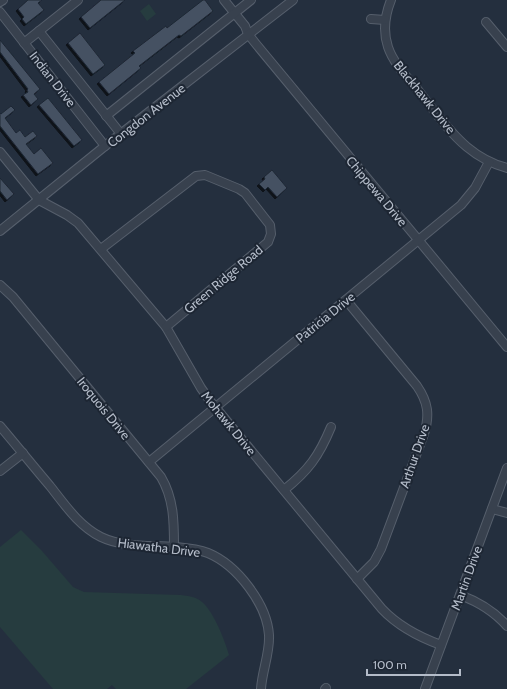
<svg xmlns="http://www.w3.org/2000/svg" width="507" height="689" font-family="Cabin,sans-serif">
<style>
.green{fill:#263c3f}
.building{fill:#455162;stroke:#1f2835;filter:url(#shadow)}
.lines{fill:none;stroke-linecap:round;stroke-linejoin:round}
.minor-casing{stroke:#565f6c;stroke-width:10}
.minor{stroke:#38414e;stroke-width:8}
.labels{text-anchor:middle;stroke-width:4;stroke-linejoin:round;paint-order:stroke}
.street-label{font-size:13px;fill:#b4bcc9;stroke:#1d2633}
</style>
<defs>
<filter id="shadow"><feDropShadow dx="-2" dy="2" stdDeviation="0" flood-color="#0009"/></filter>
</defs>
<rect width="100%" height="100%" fill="#242f3e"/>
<g class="green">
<path d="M149,4L156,14L147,21L140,11Z"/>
<path d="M21,530L42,551L73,587L84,592L181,595C188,596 197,597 202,602C214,612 225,641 229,655L186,689H116L112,685L107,689H53L0,627V547Z"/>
</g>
<g class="building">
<path d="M28,0H42L38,3L44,10L26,24L22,19L24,17L18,9Z"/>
<path d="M101,0H125L90,28L81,17Z"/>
<path d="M203,0H205L213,11L181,36L179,35L139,66L141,68L109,94L99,82L135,53L133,51L166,26L167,28Z"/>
<path d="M80,33L105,65L93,74L68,43Z"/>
<path d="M0,40L40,89L34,94L38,99L31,105L23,95L28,92L27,90L28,89L0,52Z"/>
<path d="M48,98L82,140L74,146L39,105Z"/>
<path d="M11,106L15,110L5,118L16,133L20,130L25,137L33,131L37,136L26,144L34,154L41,148L53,163L38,174L0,126V113L1,114Z"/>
<path d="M272,170L287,188L277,197L268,187L265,190L259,184L265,179L264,177Z"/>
<path d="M0,178L14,194L7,200L0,191Z"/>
</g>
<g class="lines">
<defs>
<g id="minor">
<path d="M224,0L245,26L248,34L256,44L507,347"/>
<path d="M391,0C385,15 383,32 388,47C394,65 410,80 421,94C435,112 450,133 467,147C479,157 492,164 507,168"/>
<path d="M0,2L3,0"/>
<path d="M0,12L105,146"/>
<path d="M371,19L385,20"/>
<path d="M486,22L507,47"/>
<path d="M39,31L121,134"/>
<path d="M24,43L78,0"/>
<path d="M106,116L251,0"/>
<path d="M0,152L39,200L67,215L78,223L166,327L201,388L211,402L382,609C399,627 419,637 441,645"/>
<path d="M0,231L105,146L293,0"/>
<path d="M101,249L196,176L205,175L239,189L245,193L270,225L271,234L268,242L166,327"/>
<path d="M0,285L13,297L161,477C174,499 174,522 174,547"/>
<path d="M346,300L417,386C428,402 430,415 424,434L381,549L374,562L357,579"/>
<path d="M0,426C17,446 33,466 50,486C65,505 79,526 101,537C124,548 151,545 176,547C187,548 198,549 208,553C237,565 267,604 269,635C270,653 262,671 261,689"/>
<path d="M149,462L461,205L475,188L489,162"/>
<path d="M0,471L23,453"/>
<path d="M284,490C308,471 319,456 331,427"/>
<path d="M492,509L507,513"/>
<path d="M460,595C479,602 494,611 507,626"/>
<path d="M325,689L326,688"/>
<path d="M425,689L507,468"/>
</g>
</defs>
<use href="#minor" class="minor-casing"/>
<use href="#minor" class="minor"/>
</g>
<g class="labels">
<g class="street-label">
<text transform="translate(53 79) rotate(52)" y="5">Indian Drive</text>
<text transform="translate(425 97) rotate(51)" y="5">Blackhawk Drive</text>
<text transform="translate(146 115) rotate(-38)" y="5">Congdon Avenue</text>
<text transform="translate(377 191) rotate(50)" y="5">Chippewa Drive</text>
<text transform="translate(223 279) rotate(-40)" y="5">Green Ridge Road</text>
<text transform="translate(325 317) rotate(-39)" y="5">Patricia Drive</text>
<text transform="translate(104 408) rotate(51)" y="5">Iroquois Drive</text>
<text transform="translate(229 423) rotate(51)" y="5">Mohawk Drive</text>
<text transform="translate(414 456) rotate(-71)" y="5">Arthur Drive</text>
<text transform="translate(159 547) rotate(7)" y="5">Hiawatha Drive</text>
<text transform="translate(466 578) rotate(-70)" y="5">Martin Drive</text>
</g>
</g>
<path d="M367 669v6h93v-6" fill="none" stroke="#b4bcc9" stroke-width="2"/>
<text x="373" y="669" font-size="12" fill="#b4bcc9" stroke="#1d2633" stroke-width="3" paint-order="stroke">100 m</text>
</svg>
